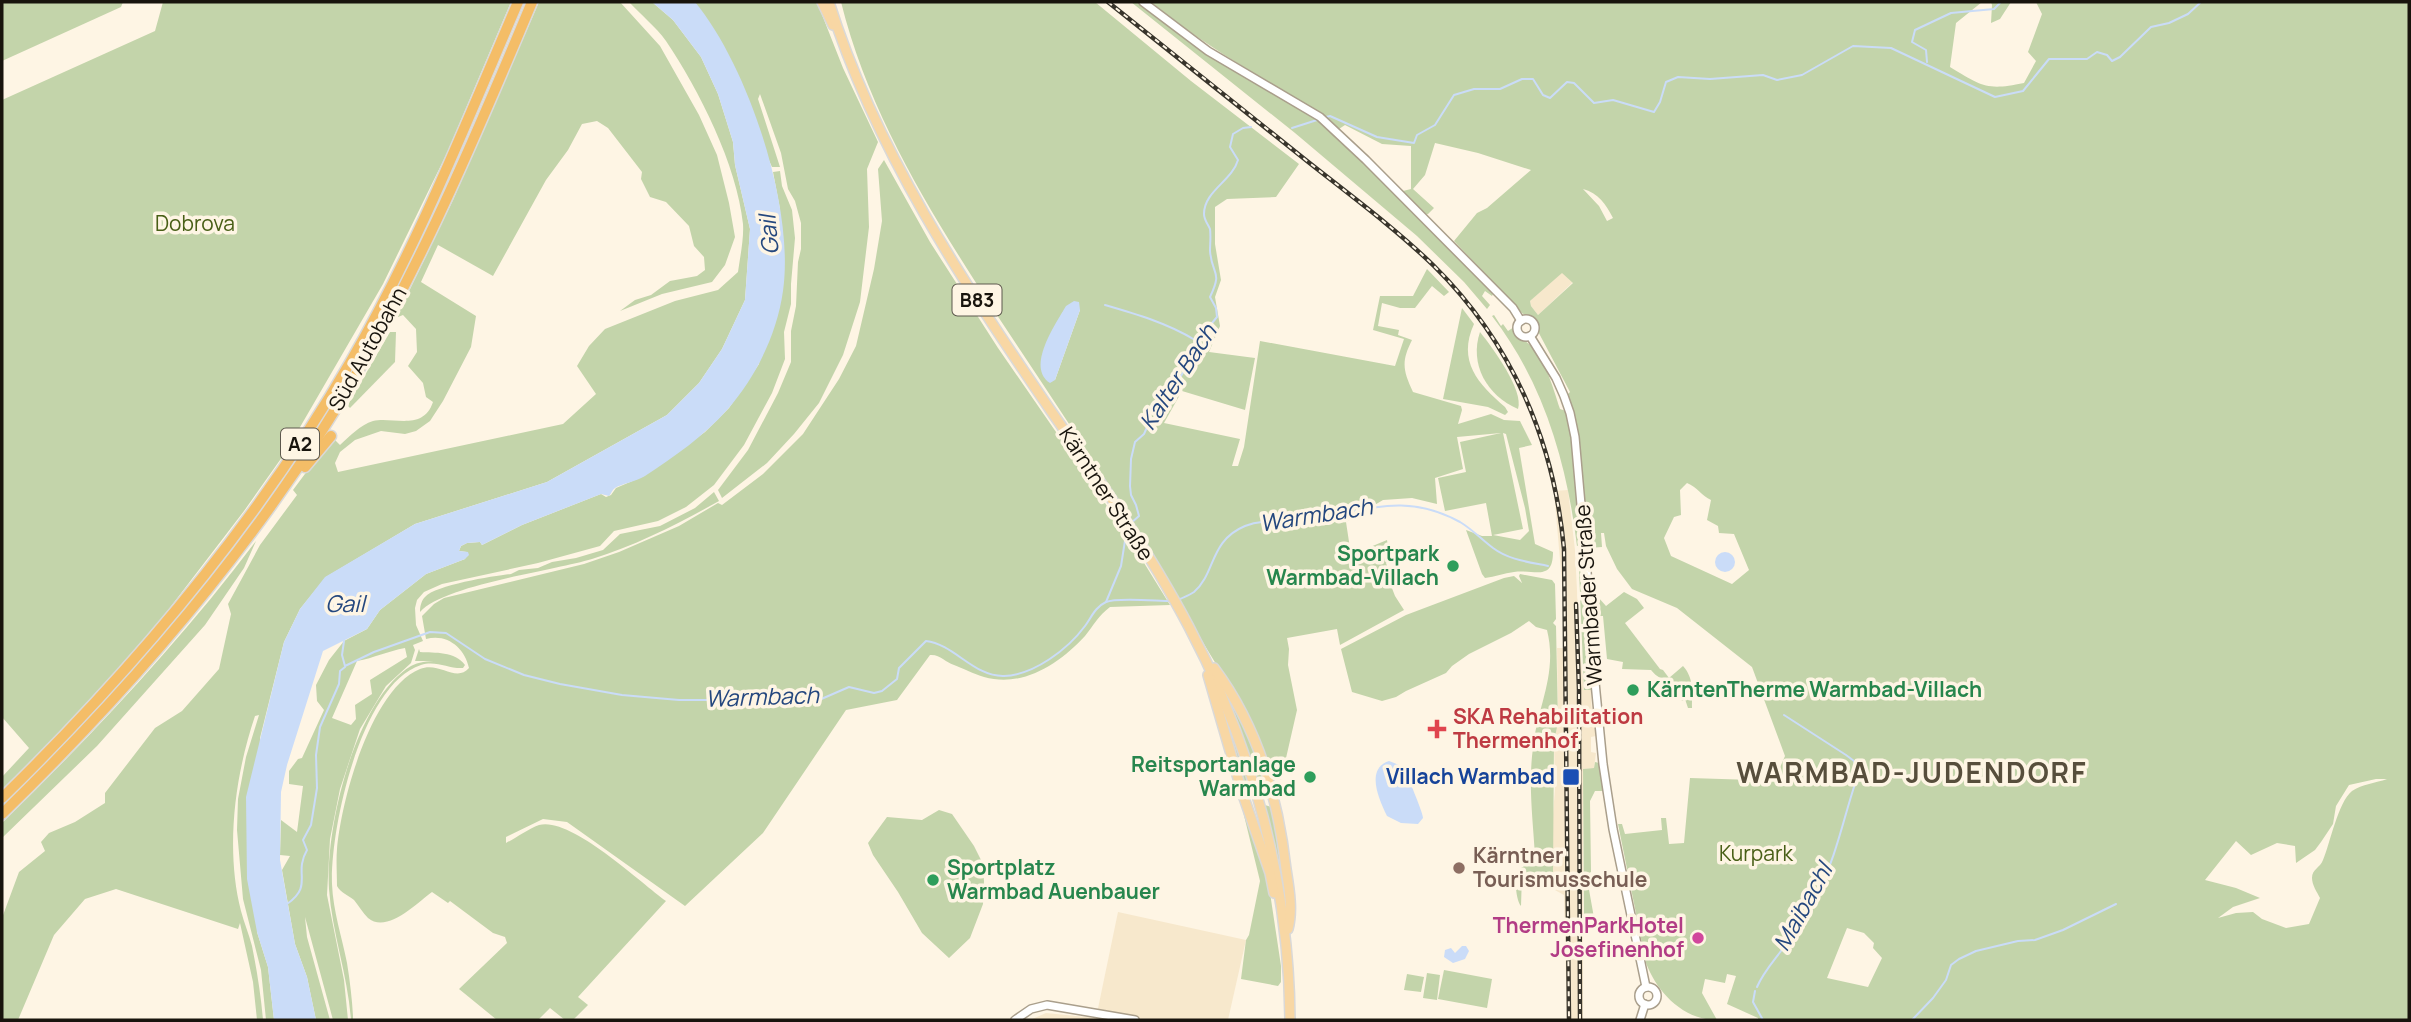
<svg xmlns="http://www.w3.org/2000/svg" width="2411" height="1022" font-family="Manrope,sans-serif">
<style>
.built{fill:#f7e8cc}
.green{fill:#c3d4aa;fill-rule:evenodd}
.water{fill:#cadcf8}
.lines{fill:none;stroke-linecap:round;stroke-linejoin:round}
.stream{stroke:#cadcf8;stroke-width:2}
.minor-casing{stroke:#aa9f8c;stroke-width:10}
.major-casing{stroke:#dad9d8;stroke-width:12}
.highway-casing{stroke:#dad9d8;stroke-width:13}
.minor{stroke:#fff;stroke-width:7}
.major{stroke:#f8d7a4;stroke-width:9}
.highway{stroke:#f4bd67;stroke-width:10}
.rail-casing{stroke:#38342b;stroke-width:4.5}
.rail{stroke:#fef5e4;stroke-width:2;stroke-dasharray:5;stroke-linecap:butt}
.leisure-dot{fill:#2e9e5b;stroke:#fef5e4;stroke-width:2.5}
.health-dot{fill:#e0444e;stroke:#fef5e4;stroke-width:2.5}
.transit-dot{fill:#1a4fb4;stroke:#fef5e4;stroke-width:2.5}
.education-dot{fill:#8d6e63;stroke:#fef5e4;stroke-width:2.5}
.hotel-dot{fill:#d1479c;stroke:#fef5e4;stroke-width:2.5}
.labels{text-anchor:middle;stroke-width:7;stroke-linejoin:round;paint-order:stroke}
.shield{fill:#fef5e4;stroke:#5d584e;stroke-width:2}
.shield-label{font-size:19px;font-weight:bold;fill:#18140d}
.park-label{font-size:21px;fill:#485f16;stroke:#fef5e4}
.street-label{font-size:21px;fill:#18140d;stroke:#fef5e4}
.leisure-label{font-size:21px;font-weight:bold;fill:#27864d;stroke:#fef5e4;text-anchor:end}
.health-label{font-size:21px;font-weight:bold;fill:#be3a42;stroke:#fef5e4;text-anchor:start}
.transit-label{font-size:21px;font-weight:bold;fill:#164399;stroke:#fef5e4;text-anchor:end}
.education-label{font-size:21px;font-weight:bold;fill:#785e54;stroke:#fef5e4;text-anchor:start}
.hotel-label{font-size:21px;font-weight:bold;fill:#b23c85;stroke:#fef5e4;text-anchor:end}
.water-label{font-size:23px;font-style:italic;fill:#24477e;stroke:#fef5e4}
.district-label{font-size:28px;font-weight:bold;letter-spacing:2px;fill:#574e3c;stroke:#fef5e4}
</style>
<rect width="100%" height="100%" fill="#fef5e4"/>
<g class="built">
<path d="M1562,272L1573,282L1538,315L1531,306L1530,301Z"/>
<path d="M1568,490L1575,550L1580,651L1584,690H1591L1592,719L1595,722L1596,736L1591,737V752L1596,753L1594,768L1583,769V1020H1567L1564,895L1553,889L1551,840L1555,789L1554,741L1558,723L1557,648H1563L1564,606L1554,491Z"/>
<path d="M1118,912L1246,940L1228,1020H1030L1046,1013L1096,1018Z"/>
</g>
<g class="green">
<path d="M2,2H123L121,7L2,61Z"/>
<path d="M163,2H511L447,153L383,284L285,453L244,511L149,635L55,737L2,790V777L29,748L2,717V100L155,31Z"/>
<path d="M539,2H620L660,46L699,115L717,155L729,203L735,237L725,265L712,282L662,294L620,311L635,300L651,295L670,281L697,276L705,270L704,257L694,246L689,226L666,202L650,197L641,179L642,172L608,128L597,121L582,124L568,150L546,180L493,276L438,245L421,282L476,316L471,347L443,401L430,421L416,431L405,434L381,431L355,440L340,452L335,463L338,472L563,424L596,394L577,366L589,346L605,329L675,301L718,290L738,272C740,257 744,239 743,224C737,165 699,90 666,41C656,27 641,15 629,2H652L673,20L701,57L718,94L733,142L735,165L750,229L745,300L722,349L699,383L667,415L547,482L415,524L326,577L300,609L284,642L260,738L257,932L268,967L274,1020H266L261,970L243,899L237,830L238,799L246,757L259,715L255,716C235,775 225,849 241,911C244,923 249,934 252,946C257,971 261,996 263,1020H257L253,982L240,923L238,929L116,889L85,899L54,935L18,1020H2V918L19,872L45,851L41,842L49,833L75,822L105,803V793L155,728L182,711L219,669L231,614L228,604L260,545L297,495L293,490L328,443L335,440L340,445C350,436 360,425 373,421C392,416 423,432 433,402L426,397L423,383L408,366L417,352L416,329L403,315L398,317V314L453,200Z"/>
<path d="M695,2H817L843,68L878,142L867,169L869,227L860,302L843,355L819,403L794,434L767,463L722,498L718,490L748,450L778,393L791,362V331L796,306L798,262L801,249V223L795,201L788,189L781,153L760,94L758,99L780,167H772Z"/>
<path d="M841,2H1095L1191,81L1299,164L1276,197L1227,199L1215,207V244L1221,280L1215,297L1220,326L1209,352L1255,358L1245,410L1182,391L1164,423L1240,439L1232,466H1238L1244,447L1260,341L1395,366L1404,339L1373,330L1380,296H1413L1427,269L1449,292L1444,296L1432,286L1415,308H1400L1382,303L1378,326L1399,330L1398,335L1412,340C1401,362 1403,370 1413,392L1461,406L1462,410L1458,424L1491,414L1504,420L1520,421L1532,445L1519,448L1535,544L1553,552C1553,582 1534,569 1514,572C1504,573 1495,577 1485,578L1482,574L1466,530L1482,536H1492L1486,503L1445,511L1438,478L1466,472L1460,442L1501,433L1457,437L1463,469L1435,478L1437,504L1412,498L1383,500L1346,522L1351,555L1387,540L1390,560L1386,563L1390,575L1388,578L1395,596L1404,610L1340,645L1337,629L1287,638L1289,649L1288,665L1297,710L1281,780L1273,779L1269,768L1270,758L1263,756C1257,741 1252,726 1245,712C1233,688 1217,667 1204,644C1136,520 1055,404 978,286C921,197 867,106 841,2ZM1080,310L1055,380L1054,329L1063,312ZM1503,433L1506,434L1525,508L1529,531L1520,540L1493,535L1523,529Z"/>
<path d="M1131,2H1139L1195,46L1313,115L1363,160L1485,283L1493,294L1492,296L1485,291L1482,296L1490,305L1487,309L1464,282L1417,236L1295,133Z"/>
<path d="M1151,2H1982L1956,23L1950,67C1982,86 1986,91 2024,83L2036,61L2028,52L2042,14L2036,2H2409V1020H1758V1018L1727,1004L1736,976L1727,974L1725,983L1705,979L1702,993L1717,1020C1683,1020 1657,992 1646,963L1618,824H1622L1625,834L1662,830L1661,818H1666L1669,844L1684,843L1690,778L1753,780L1778,772L1785,756L1752,667L1677,608L1632,589L1617,569L1606,546L1604,533H1601L1602,547L1588,548L1579,445L1567,395L1570,392L1532,320L1522,313L1454,241L1477,213L1487,208L1531,170L1478,153L1435,143L1425,175L1413,189L1434,208L1428,214L1425,215L1397,187L1403,191L1411,189V146L1382,144L1345,125L1339,129C1312,106 1279,89 1249,70C1215,50 1182,27 1151,2ZM1583,189C1598,193 1606,204 1613,218L1607,221L1599,206ZM1562,273L1573,283L1538,315L1531,306L1530,301ZM1687,483C1697,487 1702,496 1711,500L1707,520L1718,526L1719,533L1734,534L1749,570L1732,584L1671,556L1664,538L1674,517L1681,515L1680,490ZM2376,779H2387C2376,783 2362,784 2352,791C2338,802 2330,844 2323,860C2320,868 2312,869 2312,878C2312,885 2317,892 2320,898L2309,924L2286,928L2262,919L2253,912L2236,913L2218,918L2233,907L2260,898L2236,888L2205,880L2236,841L2251,855L2277,843L2295,846L2296,863L2315,850L2321,842L2333,824L2336,806L2349,785ZM1847,928L1864,933L1874,943L1873,948L1882,958L1868,987L1827,978Z"/>
<path d="M1991,2H2011L2000,19L1991,23L1992,5Z"/>
<path d="M884,160L930,242L998,348L1125,532L1170,605L1110,607C1099,615 1093,626 1085,636C1059,664 1023,688 984,677C974,674 962,668 954,665C945,662 940,654 930,655L897,700L846,710L763,833L685,906L567,822L543,819L506,837V843C516,838 528,829 539,825C570,816 640,882 666,901L578,997L588,1005L573,1020H565L550,1008L538,1020H497L459,989L507,943L505,937L493,933L450,901L448,903L432,892C417,903 387,934 368,918C363,913 359,906 354,900C348,895 341,893 337,886C337,874 336,861 337,849C341,801 371,689 420,669C439,661 456,683 469,668C465,648 447,633 426,639L422,616L434,604L444,598L584,564L619,552L679,526L718,503L722,505L763,474L803,434L839,379L856,346L874,269L882,221L878,169Z"/>
<path d="M780,171L782,186L792,210L795,238L791,284V304L784,332L785,359L772,393L744,445L714,485L686,507L658,521L614,531L600,546L538,563L442,584L424,592L417,600L415,608L416,625L423,641L413,645L415,650L411,663L386,686L360,729L340,789L330,839L327,895L344,980L348,1020H333L305,917L307,937L330,1020H316L307,977L295,944L282,870L290,856L280,855L281,820L297,832L303,786L289,784V771L298,759L302,758L324,710L317,701L316,685L329,660L344,641L367,629L380,610L426,574L465,559L467,552L459,551L461,546L467,543L480,542L482,545L522,525L601,494L606,497L611,495L616,488L644,476L705,432L729,408L759,364L780,209L773,172ZM405,648L407,657L370,680L372,694L355,705L356,719L351,725L332,718L357,661C374,658 388,651 405,648Z"/>
<path d="M1462,308L1474,324C1457,361 1478,384 1505,407L1508,412L1505,415L1488,407L1443,399Z"/>
<path d="M1494,315L1501,326L1503,324L1508,331L1514,327L1518,337C1543,348 1552,385 1560,409L1566,411L1571,432L1583,546H1577C1567,464 1544,383 1492,316Z"/>
<path d="M390,332H396L395,362L350,408L348,406L350,401Z"/>
<path d="M1480,332C1492,347 1524,390 1518,409C1487,396 1469,364 1480,332Z"/>
<path d="M714,492L719,501C678,524 637,545 592,559C552,571 444,585 420,612C420,607 421,601 425,597C436,585 494,576 511,574L519,570L538,568L552,562L576,558L603,550L620,534L660,526L695,508Z"/>
<path d="M256,541L244,568L205,625L97,746L2,838V823C92,735 180,642 256,541Z"/>
<path d="M1579,569L1581,570L1591,690H1584Z"/>
<path d="M1520,574L1552,580L1555,584L1556,619L1553,623L1556,626L1558,723L1554,741L1553,872L1548,877L1522,875L1521,906C1516,900 1514,879 1518,871C1521,866 1529,865 1534,862L1535,856C1533,821 1528,783 1533,748C1537,707 1558,674 1547,630L1536,627L1529,621L1511,633L1469,654L1452,666L1446,673L1406,691L1396,697L1382,701L1352,692L1341,649L1406,615L1504,578L1514,576L1522,583L1519,576Z"/>
<path d="M1624,592L1637,599L1644,608L1625,623L1660,669L1663,670L1669,678L1683,666C1694,678 1692,692 1692,708H1688L1685,699L1682,701C1674,677 1663,685 1651,670L1622,669L1623,662L1607,659L1603,616H1597L1595,599L1598,597L1606,606Z"/>
<path d="M419,649L420,652C435,653 455,651 465,665L463,668C449,669 436,660 421,665C361,684 330,829 332,884C333,911 342,937 347,963C350,981 352,999 353,1016V1020H351C348,976 332,933 329,889C325,828 355,700 411,666C418,662 428,661 437,661H415Z"/>
<path d="M1225,690L1251,738L1268,792L1263,797Z"/>
<path d="M1221,707L1235,740L1253,798L1247,796Z"/>
<path d="M1595,762L1599,763L1603,791H1595L1590,801L1591,872L1589,873L1591,883L1588,884L1596,929L1591,923L1584,922L1583,769L1594,768Z"/>
<path d="M1240,799L1242,800L1253,838L1266,866L1281,966V982L1278,986L1241,979L1246,940L1249,935L1260,881Z"/>
<path d="M1265,805L1274,808L1285,889L1282,887Z"/>
<path d="M939,810L952,814L974,846L982,862L984,881L983,904L970,938L949,958L922,933L898,892L873,855L868,843L887,817L922,820Z"/>
<path d="M1444,970L1492,979L1487,1008L1438,999Z"/>
<path d="M1427,973L1440,975L1437,1000L1423,998Z"/>
<path d="M1407,974L1424,977L1421,992L1404,990Z"/>
</g>
<g class="water">
<path d="M652,2H695C748,66 795,207 783,291C777,334 756,377 727,410C704,436 674,457 645,476C637,481 621,484 615,488C612,490 611,494 609,496L601,494L522,525L482,545L480,542L467,543L461,546L459,551L468,552L469,555L465,559L426,574L380,610L367,629L323,651L287,765L281,792L280,860L295,944L307,977L316,1020H274L268,967L257,932L247,879L246,797L284,642L300,609L325,577L415,524L547,482L667,415L699,383L722,349L745,300L750,229L735,165L733,142L718,94L701,57L673,20Z"/>
<path d="M1074,301L1079,302L1080,310L1055,380L1050,383C1026,367 1055,325 1066,306Z"/>
<circle cx="1725" cy="562" r="10"/>
<path d="M1389,761C1395,763 1400,765 1404,770C1407,774 1423,813 1423,818L1418,824L1401,823L1387,816C1379,799 1365,769 1389,761Z"/>
<path d="M1462,946H1466L1469,951L1465,959L1453,963L1444,957L1445,950L1451,948L1455,953Z"/>
</g>
<g class="lines">
<g class="stream">
<path d="M1927,62L1926,50L1912,42L1915,30L1951,13L1994,9L2001,2"/>
<path d="M1326,117L1330,116L1377,137L1414,143L1417,135L1435,125L1454,95L1474,89H1500L1522,79H1533L1543,95L1550,98L1567,82L1574,83L1594,103L1613,100L1654,112L1660,102L1666,82L1678,77L1710,79L1763,75L1777,80L1802,75L1853,46L1891,48L1995,97L2023,91L2049,59H2087L2097,52L2107,55L2112,61L2120,57L2151,27L2169,23L2188,14L2201,2"/>
<path d="M1292,128L1317,120"/>
<path d="M1105,305C1136,314 1167,323 1195,340"/>
<path d="M1131,523L1139,516L1136,505L1131,495L1130,486L1131,459L1135,442L1144,434L1148,425L1161,410L1195,352L1197,341L1217,317L1216,308L1210,297C1223,270 1212,276 1210,251C1210,244 1211,236 1210,229C1208,224 1204,220 1204,214C1204,191 1232,181 1238,160L1230,147L1233,134L1243,128L1251,127"/>
<path d="M1579,567L1582,566"/>
<path d="M1180,599C1184,597 1190,595 1194,592C1216,573 1209,541 1245,526C1262,519 1280,522 1298,521C1359,516 1398,488 1460,522C1472,529 1482,540 1493,548C1509,560 1529,562 1548,566"/>
<path d="M1106,602L1121,566L1127,528"/>
<path d="M344,641L342,655L345,666L374,652L430,632L446,633L485,659L524,675L560,684L622,695L679,700H723L750,696L819,700L849,687L874,693L882,691L897,679L899,668L926,641C954,644 974,677 1004,676C1034,675 1068,649 1085,626C1091,618 1095,607 1106,602C1116,597 1157,601 1171,601"/>
<path d="M1784,715L1846,755L1854,761L1855,765"/>
<path d="M287,904C314,885 293,874 307,850L303,840L311,825L317,788L316,755L320,727L339,684L340,671L345,667"/>
<path d="M1757,987C1763,973 1772,963 1781,951C1794,933 1807,911 1818,891C1836,858 1843,820 1855,784"/>
<path d="M1755,991L1753,1002L1763,1020"/>
<path d="M1912,1020L1933,998L1946,980L1951,965L1959,959L1976,951L2018,941L2035,940L2063,930L2116,904"/>
</g>
<defs>
<g id="minor">
<path d="M1143,2L1208,51L1320,117L1366,160L1513,308L1521,321"/>
<circle cx="1526" cy="328" r="9"/>
<path d="M1530,336L1556,378L1564,396L1570,413L1575,437L1587,572L1594,672L1603,764L1613,829L1646,987"/>
<circle cx="1648" cy="996" r="9"/>
<path d="M1015,1020L1031,1009L1047,1005L1135,1020"/>
<path d="M1640,1020L1645,1004"/>
</g>
<g id="major">
<path d="M822,2L833,25"/>
<path d="M829,2C876,152 963,282 1051,411C1100,481 1149,551 1189,627C1253,748 1289,883 1290,1020"/>
<path d="M1214,668C1258,727 1278,797 1286,869C1289,888 1293,910 1288,929"/>
<path d="M1208,675L1242,792L1270,873L1274,893"/>
</g>
<g id="highway">
<path d="M305,467L331,436"/>
<path d="M2,798C136,667 257,524 351,361C417,247 466,123 518,2"/>
<path d="M2,814C122,697 233,571 323,429C408,296 471,148 532,2"/>
</g>
</defs>
<use href="#minor" class="minor-casing"/>
<use href="#major" class="major-casing"/>
<use href="#highway" class="highway-casing"/>
<use href="#minor" class="minor"/>
<use href="#major" class="major"/>
<use href="#highway" class="highway"/>
<defs>
<g id="rail">
<path d="M1108,2C1175,55 1241,108 1307,161C1350,195 1395,228 1434,266C1512,343 1554,441 1564,549L1569,1020"/>
<path d="M1576,604L1579,690L1580,1020"/>
</g>
</defs>
<use href="#rail" class="rail-casing"/>
<use href="#rail" class="rail"/>
</g>
<g class="leisure-dot">
<circle cx="1453" cy="566" r="7"/>
<circle cx="1633" cy="690" r="7"/>
<circle cx="1310" cy="777" r="7"/>
<circle cx="933" cy="880" r="7"/>
</g>
<path class="health-dot" d="M1433.5 718.5h7v7h7v7h-7v7h-7v-7h-7v-7h7z"/>
<rect class="transit-dot" x="1562" y="768" width="18" height="18" rx="3.5"/>
<circle class="education-dot" cx="1459" cy="868" r="7"/>
<circle class="hotel-dot" cx="1698" cy="938" r="7"/>
<g class="labels">
<g class="shield">
<rect x="952.5" y="284.5" width="49" height="31" rx="5"/>
<rect x="281" y="428.5" width="38" height="31" rx="5"/>
</g>
<g class="shield-label">
<text x="977" y="307">B83</text>
<text x="300" y="451">A2</text>
</g>
<g class="park-label">
<text x="195" y="231">Dobrova</text>
<text x="1756" y="861">Kurpark</text>
</g>
<g class="street-label">
<text transform="translate(368 349) rotate(-61)" y="7">Süd Autobahn</text>
<text transform="translate(1106 494) rotate(57)" y="7">Kärntner Straße</text>
<text transform="translate(1589 595) rotate(-94)" y="7">Warmbader Straße</text>
</g>
<g class="leisure-label">
<text x="1439" y="561">Sportpark<tspan x="1439" dy="24">Warmbad-Villach</tspan></text>
<text x="1647" y="697" text-anchor="start">KärntenTherme Warmbad-Villach</text>
<text x="1296" y="772">Reitsportanlage<tspan x="1296" dy="24">Warmbad</tspan></text>
<text x="947" y="875" text-anchor="start">Sportplatz<tspan x="947" dy="24">Warmbad Auenbauer</tspan></text>
</g>
<g class="health-label">
<text x="1453" y="724">SKA Rehabilitation<tspan x="1453" dy="24">Thermenhof</tspan></text>
</g>
<g class="transit-label">
<text x="1555" y="784">Villach Warmbad</text>
</g>
<g class="education-label">
<text x="1473" y="863">Kärntner<tspan x="1473" dy="24">Tourismusschule</tspan></text>
</g>
<g class="hotel-label">
<text x="1684" y="933">ThermenParkHotel<tspan x="1684" dy="24">Josefinenhof</tspan></text>
</g>
<g class="water-label">
<text transform="translate(769 235) rotate(-95)" y="8">Gail</text>
<text transform="translate(1178 377) rotate(-57)" y="8">Kalter Bach</text>
<text transform="translate(1316 515) rotate(-9)" y="8">Warmbach</text>
<text x="345" y="612">Gail</text>
<text transform="translate(762 697) rotate(-2)" y="8">Warmbach</text>
<text transform="translate(1803 907) rotate(-61)" y="8">Maibachl</text>
</g>
<g class="district-label">
<text x="1912" y="783">WARMBAD-JUDENDORF</text>
</g>
</g>
<rect width="2411" height="1022" fill="none" stroke="#18140d" stroke-width="7"/>
</svg>
